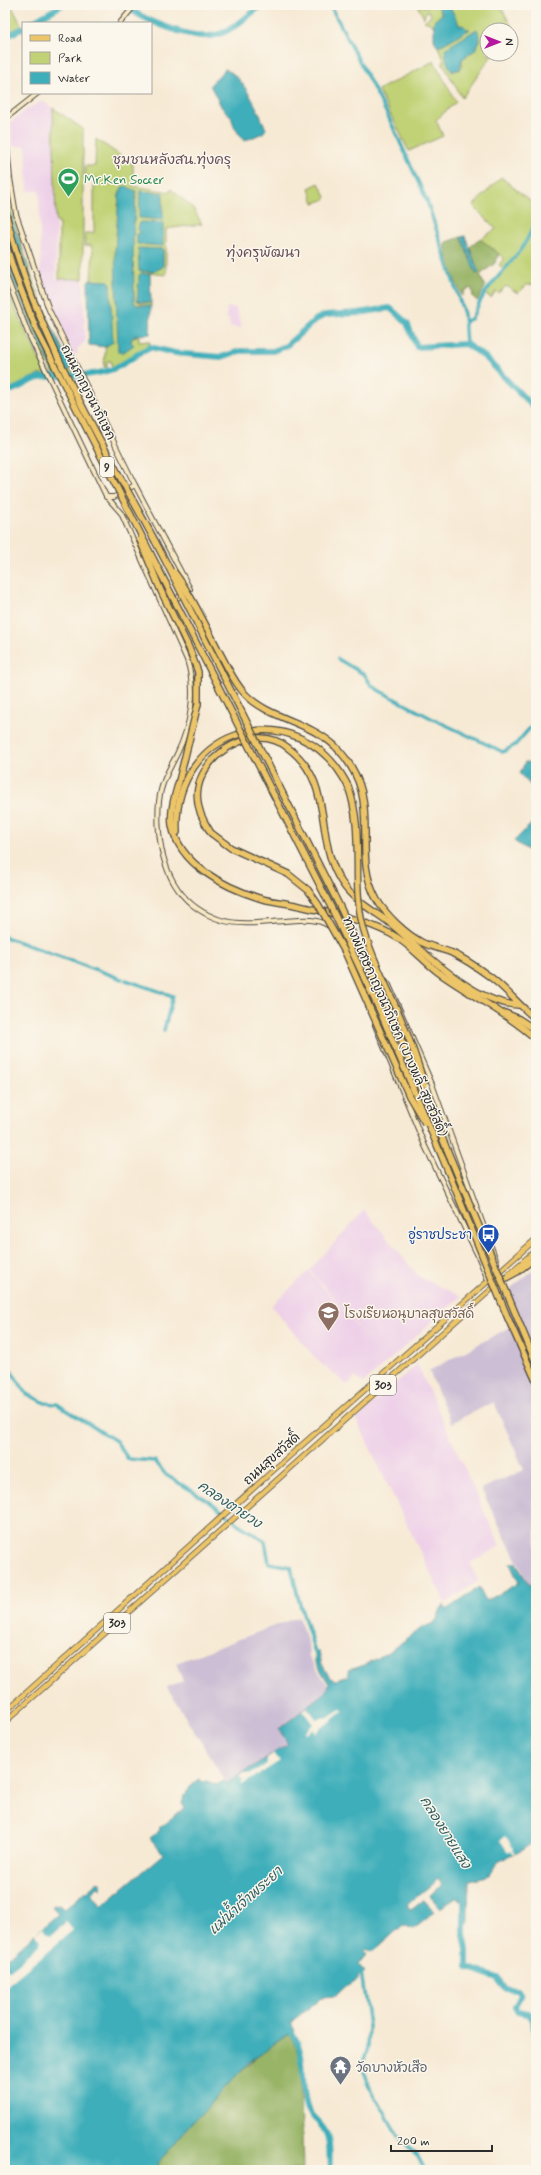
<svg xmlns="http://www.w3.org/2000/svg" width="541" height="2175" font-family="Mynerve,'Playpen Sans Thai',sans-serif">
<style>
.built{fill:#eed0e8}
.industrial{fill:#ccbed4}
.green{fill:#c0d275;stroke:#767e50;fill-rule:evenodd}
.forest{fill:#98b466;stroke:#627048}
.water{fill:#3eaeba;stroke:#346c72}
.pier{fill:#f7ead5}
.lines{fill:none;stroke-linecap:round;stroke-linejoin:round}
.canal{stroke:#3eaeba;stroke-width:3.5}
.river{stroke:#3eaeba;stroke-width:6}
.secondary-casing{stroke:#4a4844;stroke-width:6}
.primary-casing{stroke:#4a4844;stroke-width:6}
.motorway-casing{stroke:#4a4844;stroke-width:8}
.secondary{stroke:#f8e8c3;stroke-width:4}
.primary{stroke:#edc569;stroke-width:4.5}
.motorway{stroke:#edc569;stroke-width:5.5}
.motorway-bridge-casing{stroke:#4a4844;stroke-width:8;stroke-linecap:butt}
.motorway-bridge{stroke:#edc569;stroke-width:5.5}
.labels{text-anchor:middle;stroke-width:3;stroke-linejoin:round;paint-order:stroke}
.shield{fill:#fbf7ec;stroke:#696865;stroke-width:1}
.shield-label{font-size:12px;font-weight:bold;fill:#2b2b2b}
.leisure-label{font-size:13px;fill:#27864d;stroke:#fbf7ec;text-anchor:start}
.street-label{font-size:13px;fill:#2b2b2b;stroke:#fbf7ec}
.transit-label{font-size:13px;fill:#164399;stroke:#fbf7ec;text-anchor:end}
.education-label{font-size:13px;fill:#785e54;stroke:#fbf7ec;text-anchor:start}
.worship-label{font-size:13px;fill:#5b616d;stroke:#fbf7ec;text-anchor:start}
.neighbourhood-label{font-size:14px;fill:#684f5a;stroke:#fbf7ec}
.water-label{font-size:14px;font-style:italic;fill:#335f64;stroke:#fbf7ec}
</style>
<rect width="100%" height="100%" fill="#fbf7ec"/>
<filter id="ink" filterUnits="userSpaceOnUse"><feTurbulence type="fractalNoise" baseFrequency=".025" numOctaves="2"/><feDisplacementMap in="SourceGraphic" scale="8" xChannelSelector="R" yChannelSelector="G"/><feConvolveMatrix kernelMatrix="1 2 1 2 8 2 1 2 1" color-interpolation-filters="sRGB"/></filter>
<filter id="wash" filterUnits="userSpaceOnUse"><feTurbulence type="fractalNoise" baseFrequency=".012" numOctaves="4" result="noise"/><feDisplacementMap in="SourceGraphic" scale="16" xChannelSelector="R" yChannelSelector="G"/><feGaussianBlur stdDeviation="0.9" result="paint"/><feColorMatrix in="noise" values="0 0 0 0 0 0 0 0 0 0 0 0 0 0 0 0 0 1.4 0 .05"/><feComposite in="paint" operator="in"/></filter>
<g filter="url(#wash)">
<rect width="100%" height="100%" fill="#f7ead5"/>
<g class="built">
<path d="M42,101L53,108L56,222V279H83L85,342L77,349L78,354L74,355L57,320L39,273L41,267L39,191H28L26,146H12L11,122L29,108Z"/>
<path d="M227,307L236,308L242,328L230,327L229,319L226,318Z"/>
<path d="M364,1210L419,1277L461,1296L387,1362L310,1270Z"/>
<path d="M309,1271L387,1362L363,1383L355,1377L347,1385L317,1360L271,1306Z"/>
<path d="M417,1364L500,1546L470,1563L478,1581L445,1603L356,1419Z"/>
</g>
<g class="industrial">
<path d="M536,1268V1583L532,1586L529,1585L481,1489L524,1470L494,1402L451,1423L429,1371L508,1328L511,1288Z"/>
<path d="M298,1617L308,1642L309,1657L328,1686L327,1691L279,1729L288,1744L227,1784L167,1687L183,1681L176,1663Z"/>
</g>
<g class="green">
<path d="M5,5H10L12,7L22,26L5,34Z"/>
<path d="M417,5L426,7L437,5L442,14L434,21V28L432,24L424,21L431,16L429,11L426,12L424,18Z"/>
<path d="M449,5H500L512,27L510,30H487V54H493L462,98L442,62L444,60L438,47L469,30L460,26ZM477,29L480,37L475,50L462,59V67L453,72L445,50Z"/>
<path d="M434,61L456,102L436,120L443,136L409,151L378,90Z"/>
<path d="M53,108L83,129V279H59V223L56,222Z"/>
<path d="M96,139L133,164V186L170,192L171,189L193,208L202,224L166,229V275L147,273L140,303H151V306L134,304V297L133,237L136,194L119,195V220L131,342L132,338L139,335V342L150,341V346L112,367L111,361H107V367H104L110,283L91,280L93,252L91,245L85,246V233H94V177L85,176V166H95ZM155,249H163V267L147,271L144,270Z"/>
<path d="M5,174L18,233L32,277L50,323L74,373H52L16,293L5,259Z"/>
<path d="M501,177L536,206V284L527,285L518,293L506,286L499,293L496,291L491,298L484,293L504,270L499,265L504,258L480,239L496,229L473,206Z"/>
<path d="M319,183L326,197L324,200L314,203L309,188Z"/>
<path d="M5,281L18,314L46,374C33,373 21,386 8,389V380L5,377Z"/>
</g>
<g class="forest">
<path d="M461,237L476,274L478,273L470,247L480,239L499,254L495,263L480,275L485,287L477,301L473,297L472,289L470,288L465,290L462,296C454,279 447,261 445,243Z"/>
<path d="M290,2034L300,2058L303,2170H152C182,2133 218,2090 254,2059C265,2050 278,2042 290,2034Z"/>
</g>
<g class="water">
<path d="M437,5H449L460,26L463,25L467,29H470L438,47L434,40V21L442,14Z"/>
<path d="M477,29L480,37L475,50L462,59L460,70H454L452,72L447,62L445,49Z"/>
<path d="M225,69C243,75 259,112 266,129L263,133L244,141L234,127L231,116L222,108L210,85Z"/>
<path d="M126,186L136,191V194L133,237L134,303L137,305L151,306L150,334L136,335L132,338L131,342L134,345L122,353L118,352L115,251L119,195L122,187Z"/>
<path d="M140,191L163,193V220L139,218Z"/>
<path d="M5,216H11L34,290L69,363L70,370L55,372L52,368L17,290L5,251Z"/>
<path d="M140,222L163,223V246L137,244V234L140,233L138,229Z"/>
<path d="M465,236L479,273L476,274L461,237Z"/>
<path d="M138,248L163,249V267L153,272L139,271Z"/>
<path d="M142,273L150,274L151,303L137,301L139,275Z"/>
<path d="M91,280L109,281L110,283L113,342L105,347L89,345L88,281Z"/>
<path d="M525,762L536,763V791L520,774Z"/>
<path d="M536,819V856L514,841Z"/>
<path d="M515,1562L529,1585L536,1583V1839L525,1849L498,1862L490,1875L470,1880C468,1885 468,1914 468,1923L463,1924L464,1908L461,1900L456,1898L440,1908L429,1895L442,1885L438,1879L407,1905L411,1910L424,1900L435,1912L414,1929L403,1925L375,1950L371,1952L366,1949L364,1951L367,1955L358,1964L365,1972L358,1977V1980L345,1986L334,1997L321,1998L291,2022L295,2030L249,2062L182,2134L153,2170H5V1960L58,1914L52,1906L59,1904L65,1909L98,1881L101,1884V1889L98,1887L91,1893L101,1906L163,1854L150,1838L160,1830L159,1828L183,1809L184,1807L182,1803L189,1786L199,1779L202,1782L207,1781L217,1785L224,1780L227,1783L288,1744L279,1729L327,1691L329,1684L315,1661V1652H319L322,1664L330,1678L336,1680L348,1676L349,1670C376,1663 398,1645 419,1630C423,1626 429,1626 433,1623C440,1619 438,1610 444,1605L446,1610L479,1587L486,1601L519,1583L510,1564Z"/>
</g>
<g class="pier">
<path d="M307,1707L317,1720L325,1717L326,1718L341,1709L343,1711L315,1733L314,1729L307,1734L306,1732L313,1724L303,1711Z"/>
<path d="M273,1754L280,1761L242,1785L241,1783L243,1781L239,1776L244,1773L251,1774L267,1763V1758Z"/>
<path d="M505,1836L513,1848L512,1850L515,1854L513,1855L510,1851L508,1852L500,1840Z"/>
<path d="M66,1922L73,1930L5,1987V1969L10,1970L40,1944L41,1940L35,1934L42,1928L47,1934L52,1935Z"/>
</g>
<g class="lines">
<g class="canal">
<path d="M330,5L388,116L427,201L464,314L466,344"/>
<path d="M466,321L471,319C477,309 481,297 488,289C508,263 527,250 536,217"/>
<path d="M338,659L365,675L371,685L380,691L431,718L503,752L515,745L536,721"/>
<path d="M5,937L122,979"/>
<path d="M126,980L173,996L164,1030"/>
<path d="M5,1366L11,1371L27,1394L45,1403L57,1404L116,1441L128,1459L155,1461L166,1475L212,1503L238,1524L265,1541L269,1563L291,1567L299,1601L316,1655"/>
<path d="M361,1972L369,2026L368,2047L362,2066L370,2087L394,2129L404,2144L417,2155L425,2170"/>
</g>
<g class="river">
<path d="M125,5C142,20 194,41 216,35C233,31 248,15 262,5"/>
<path d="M31,23L62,5"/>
<path d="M5,37L23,28"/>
<path d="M5,392C21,389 26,381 39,378C63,374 89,378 113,369C126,364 137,353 150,347L175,353L221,357L240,351H273L286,346L315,320L325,315L358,313L390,308L407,323L417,347L466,344L485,357L536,410"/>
<path d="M464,1900V1935L467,1950V1967L497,1978L506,1989L518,1990L521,1995L515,2007L517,2011L529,2013L533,2019L534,2030L536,2032"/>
<path d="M288,2026C309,2057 299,2071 306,2103C308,2116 319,2120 325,2131C331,2140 329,2158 330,2170"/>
</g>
</g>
</g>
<g filter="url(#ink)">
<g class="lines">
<defs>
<g id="secondary">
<path d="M120,23L135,5"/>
<path d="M5,119L38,93"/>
<path d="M5,128L10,178L16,214L49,310L135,485L190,589L166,606"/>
<path d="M5,273L28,333L106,496L121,513L187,660C197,691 191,725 177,754C171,766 164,777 161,790C158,802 158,820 159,832C163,873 180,907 221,920C241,926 265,922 285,921C300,920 316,917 329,926"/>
<path d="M106,497H114L135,485"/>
<path d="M363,988C369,975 382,973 389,985L432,1084L497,1263"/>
<path d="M375,1025L425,1146L478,1256L489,1282"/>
</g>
<g id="primary">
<path d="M509,1274L536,1250"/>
<path d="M5,1712L277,1467L536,1239"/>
<path d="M5,1722L503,1279"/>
</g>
<g id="motorway">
<path d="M155,541L167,564"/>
<path d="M335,746C388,800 348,849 377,900C387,916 405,933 421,942C431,947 442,949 452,953C465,959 478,968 489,976C506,988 519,1006 536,1019"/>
<path d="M179,781C175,795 170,810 172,825C179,865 225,887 259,898C271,902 283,902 295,905C327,912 362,919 391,934C409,943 422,960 438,972C470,995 507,1013 536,1039"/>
<path d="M177,832C171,725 300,691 348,786"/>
<path d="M211,833C202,820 195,804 198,788C205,751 255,723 287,747C334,781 315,834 338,876C350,900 372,909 391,924C423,951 476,1005 519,1005"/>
<path d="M505,1013L519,1019L536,1030"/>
<path d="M432,1133L445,1164"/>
<path d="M504,1279L517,1272L536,1257"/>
</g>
</defs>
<use href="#secondary" class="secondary-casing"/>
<use href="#primary" class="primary-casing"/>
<use href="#motorway" class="motorway-casing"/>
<use href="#secondary" class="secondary"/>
<use href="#primary" class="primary"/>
<use href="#motorway" class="motorway"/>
<defs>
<g id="motorway-bridge">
<path d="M5,209C30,324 99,437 155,541"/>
<path d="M5,242L15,274L37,331L332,909L379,1009L432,1133"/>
<path d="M140,540L161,591L189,648L198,672V704L179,781"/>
<path d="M167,564L339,905L388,1008L536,1363"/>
<path d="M174,572C193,597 207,629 222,657C229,670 235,684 246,695C270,719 308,721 335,746"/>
<path d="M348,786C365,832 351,881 363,927C371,957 386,984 398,1012C408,1035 417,1059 424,1084"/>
<path d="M211,833L231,848L288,874L308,890L318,904L345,952L409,1096L425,1123"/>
<path d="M445,1164L507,1316L536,1381"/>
</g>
</defs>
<use href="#motorway-bridge" class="motorway-bridge-casing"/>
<use href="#motorway-bridge" class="motorway-bridge"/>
</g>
</g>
<defs>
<symbol id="stadium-pin" viewBox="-11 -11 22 30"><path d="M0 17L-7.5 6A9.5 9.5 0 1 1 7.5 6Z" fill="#2e9e5b" stroke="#fbf7ec"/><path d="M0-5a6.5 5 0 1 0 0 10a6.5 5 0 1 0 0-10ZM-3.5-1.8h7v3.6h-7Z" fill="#fff"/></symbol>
<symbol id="bus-pin" viewBox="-11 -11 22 30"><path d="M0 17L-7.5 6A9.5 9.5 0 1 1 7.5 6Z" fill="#1a4fb4" stroke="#fbf7ec"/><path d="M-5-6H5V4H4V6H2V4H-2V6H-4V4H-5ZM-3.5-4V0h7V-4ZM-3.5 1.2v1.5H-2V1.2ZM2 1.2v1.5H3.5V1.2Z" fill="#fff"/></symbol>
<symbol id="school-pin" viewBox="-11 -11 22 30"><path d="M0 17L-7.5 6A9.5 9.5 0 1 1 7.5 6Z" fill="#8d6e63" stroke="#fbf7ec"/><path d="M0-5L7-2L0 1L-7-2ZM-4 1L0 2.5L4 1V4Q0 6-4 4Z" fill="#fff"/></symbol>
<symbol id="temple-pin" viewBox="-11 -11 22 30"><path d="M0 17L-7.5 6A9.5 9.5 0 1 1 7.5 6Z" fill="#6b7280" stroke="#fbf7ec"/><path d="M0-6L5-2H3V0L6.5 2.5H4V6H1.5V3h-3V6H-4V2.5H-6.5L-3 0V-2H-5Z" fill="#fff"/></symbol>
</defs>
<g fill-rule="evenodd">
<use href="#stadium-pin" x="56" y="166" width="25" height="34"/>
<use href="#bus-pin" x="476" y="1222" width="25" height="34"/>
<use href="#school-pin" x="316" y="1300" width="25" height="34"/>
<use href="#temple-pin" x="328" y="2054" width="25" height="34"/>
</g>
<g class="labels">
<g class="shield">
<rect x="100" y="457" width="14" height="20" rx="3"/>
<rect x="370" y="1375" width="26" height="20" rx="3"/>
<rect x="104" y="1613" width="26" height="20" rx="3"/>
</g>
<g class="shield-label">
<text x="107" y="471">9</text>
<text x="383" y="1389">303</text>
<text x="117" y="1627">303</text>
</g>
<g class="leisure-label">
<text x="84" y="184">Mr.Ken Soccer</text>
</g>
<g class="street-label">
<text transform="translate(89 392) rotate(63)" y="5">ถนนกาญจนาภิเษก</text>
<text transform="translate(396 1026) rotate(66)" y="5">ทางพิเศษกาญจนาภิเษก (บางพลี-สุขสวัสดิ์)</text>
<text transform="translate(271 1458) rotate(-42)" y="5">ถนนสุขสวัสดิ์</text>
</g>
<g class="transit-label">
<text x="472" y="1239">อู่ราชประชา</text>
</g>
<g class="education-label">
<text x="344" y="1318">โรงเรียนอนุบาลสุขสวัสดิ์</text>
</g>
<g class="worship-label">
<text x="356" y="2072">วัดบางหัวเสือ</text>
</g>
<g class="neighbourhood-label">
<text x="172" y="164">ชุมชนหลังสน.ทุ่งครุ</text>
<text x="263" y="257">ทุ่งครุพัฒนา</text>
</g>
<g class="water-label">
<text transform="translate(230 1504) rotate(34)" y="5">คลองตายวง</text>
<text transform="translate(446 1832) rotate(58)" y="5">คลองยายแสง</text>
<text transform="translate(245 1900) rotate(-42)" y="5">แม่น้ำเจ้าพระยา</text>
</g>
</g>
<rect width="541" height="2175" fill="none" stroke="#fbf7ec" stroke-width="20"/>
<rect x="22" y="22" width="130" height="72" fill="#fbf7ec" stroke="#a8a59f"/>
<rect x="30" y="35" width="20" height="6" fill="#edc569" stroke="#a8a59f"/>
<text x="58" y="42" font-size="12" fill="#2b2b2b">Road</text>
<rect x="30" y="52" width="20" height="12" fill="#c0d275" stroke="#a8a59f"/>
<text x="58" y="62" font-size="12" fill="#2b2b2b">Park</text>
<rect x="30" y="72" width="20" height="12" fill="#3eaeba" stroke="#a8a59f"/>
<text x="58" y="82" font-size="12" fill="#2b2b2b">Water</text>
<g transform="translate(499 42) rotate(90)"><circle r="19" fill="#fbf7ec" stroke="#a8a59f"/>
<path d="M0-3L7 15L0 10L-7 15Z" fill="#b5179e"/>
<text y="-6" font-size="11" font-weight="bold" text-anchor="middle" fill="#2b2b2b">N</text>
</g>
<path d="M391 2145v6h101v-6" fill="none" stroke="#2b2b2b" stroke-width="2"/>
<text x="397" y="2145" font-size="12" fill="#2b2b2b" stroke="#fbf7ec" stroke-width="3" paint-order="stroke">200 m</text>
</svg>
